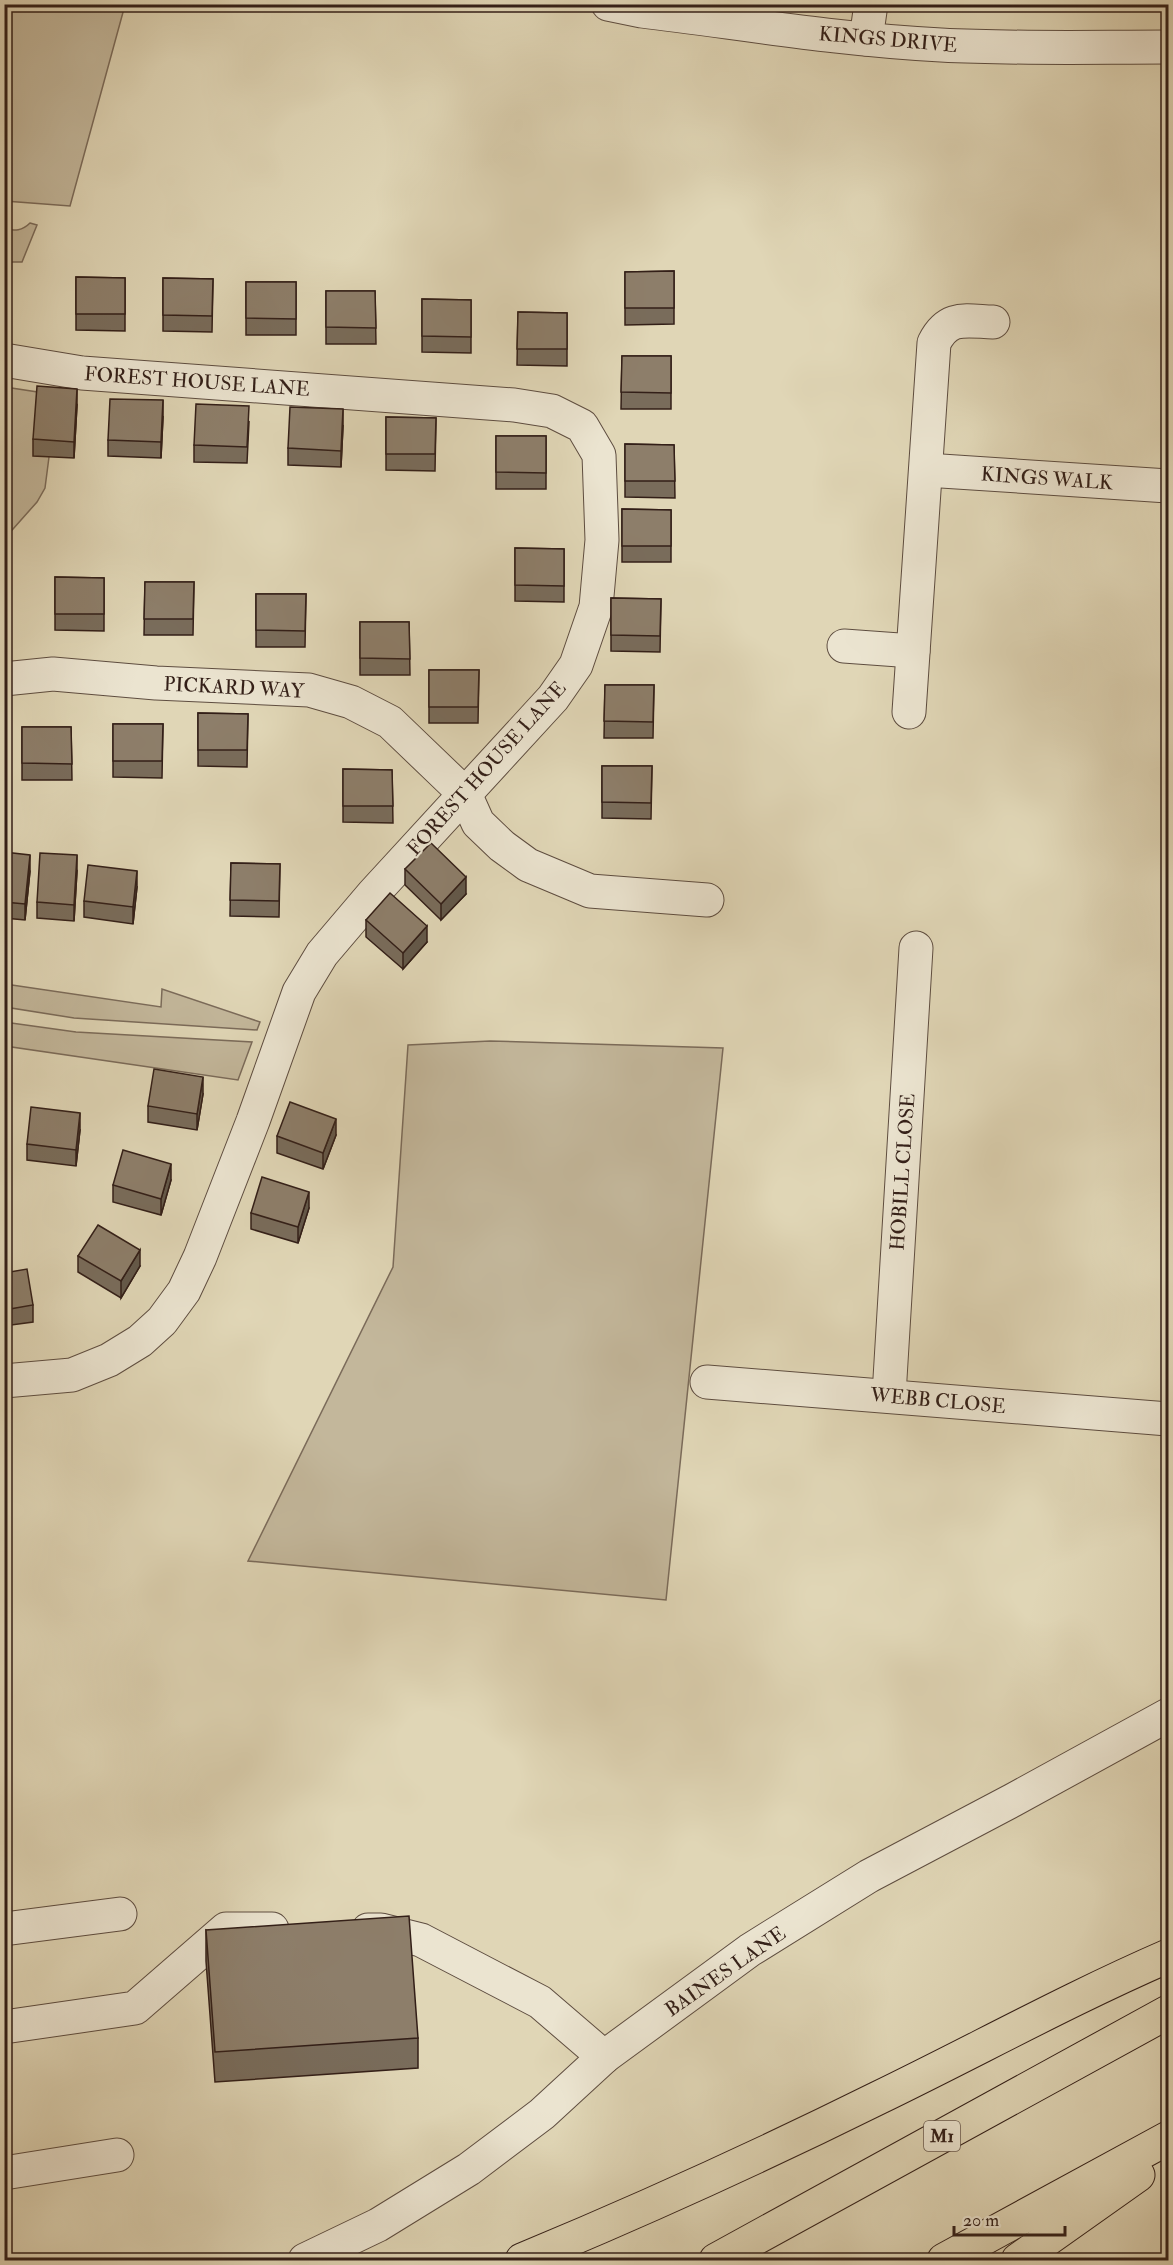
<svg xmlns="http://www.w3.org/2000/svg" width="1173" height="2265" font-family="'IM FELL Double Pica',serif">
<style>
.green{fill:#c3b79b;stroke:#7b6b5a;stroke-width:1.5}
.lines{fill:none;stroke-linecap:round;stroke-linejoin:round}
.minor-casing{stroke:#5e4d40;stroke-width:35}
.highway-casing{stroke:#331f18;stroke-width:35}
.minor{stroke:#ebe4d0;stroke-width:33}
.highway{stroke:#e0d6b6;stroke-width:33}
.wall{fill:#796c5b;stroke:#331f18;stroke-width:1.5}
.shaded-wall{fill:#63584a;stroke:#331f18;stroke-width:1.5}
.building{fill:#8d7e6a;stroke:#331f18;stroke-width:1.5}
.labels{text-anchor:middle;stroke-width:4.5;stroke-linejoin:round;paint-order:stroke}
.shield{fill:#ebe4d0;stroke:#6a5a4f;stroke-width:1.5}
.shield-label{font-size:18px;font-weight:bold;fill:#331f18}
.street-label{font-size:20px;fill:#331f18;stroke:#ebe4d0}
</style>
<rect width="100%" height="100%" fill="#e0d6b6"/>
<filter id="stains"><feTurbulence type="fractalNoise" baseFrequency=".00333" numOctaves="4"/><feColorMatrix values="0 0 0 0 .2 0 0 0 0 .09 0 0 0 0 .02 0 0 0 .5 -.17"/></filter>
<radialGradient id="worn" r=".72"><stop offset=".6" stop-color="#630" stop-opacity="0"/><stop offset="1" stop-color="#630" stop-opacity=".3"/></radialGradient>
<g class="green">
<path d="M4,5H125L70,206L5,201Z"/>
<path d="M30,223L37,225L22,262H5V229C15,231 22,231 30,223Z"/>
<path d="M5,387L57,395L45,488L37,502L5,538Z"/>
<path d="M5,984L161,1007L162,989L260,1022L257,1030L74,1018L5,1007Z"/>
<path d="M4,1022L76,1032L252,1042L238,1080L5,1046Z"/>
<path d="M490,1041L723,1048L666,1600L248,1561L393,1267L408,1045Z"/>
</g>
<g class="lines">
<defs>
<g id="minor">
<path d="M608,4L642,11C741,23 841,40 941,45C1017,49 1093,47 1168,47"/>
<path d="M866,39L871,4"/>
<path d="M4,360L82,373L514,405L552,411L582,426L599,455L602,540L596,607L576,665L553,698L373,894L322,954L299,992L253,1121L200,1257L184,1291L162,1321L140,1341L109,1360L72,1375L4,1381"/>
<path d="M926,470L1168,486"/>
<path d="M844,646L913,651"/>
<path d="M4,679L53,674L156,683L309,690L351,702L390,722L465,794L478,823L502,846L528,865L590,891L707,900"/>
<path d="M909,712L934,343C948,315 965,321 993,322"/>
<path d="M707,1382L1168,1419"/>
<path d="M889,1395L916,948"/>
<path d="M4,1929L120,1914"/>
<path d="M368,1930H381L421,1940L540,2002L604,2057"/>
<path d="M4,2027L135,2008L226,1929H272"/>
<path d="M4,2173L117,2155"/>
<path d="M305,2260L378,2225L469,2169L542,2114L604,2057L750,1950L869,1876L1013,1800L1168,1715"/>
</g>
<g id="highway">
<path d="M522,2260C642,2210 761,2156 878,2098C975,2051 1069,1999 1168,1956"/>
<path d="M716,2260L1168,2012"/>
<path d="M944,2260L1168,2138"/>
<path d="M1018,2260L1138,2175"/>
</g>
</defs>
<use href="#minor" class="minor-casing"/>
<use href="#highway" class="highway-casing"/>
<use href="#minor" class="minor"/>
<use href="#highway" class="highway"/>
</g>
<g class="wall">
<path d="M674,271V324L625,325V272Z"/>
<path d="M76,277L125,278V331L76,330Z"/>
<path d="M163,278L213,279L212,332L163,331Z"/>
<rect x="246" y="282" width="50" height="53"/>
<path d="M326,291H375L376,344H326Z"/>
<path d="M422,299L471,300V353L422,352Z"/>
<path d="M518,312L567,313V366L517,365Z"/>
<path d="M622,356H671V409H621Z"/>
<path d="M77,405L74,458L33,456V439Z"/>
<path d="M163,417L161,458L108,456V440Z"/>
<path d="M386,417L436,418L435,471L386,470Z"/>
<path d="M249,422L247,463L194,462V445Z"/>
<path d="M343,426L341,467L288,465V448Z"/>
<rect x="496" y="436" width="50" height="53"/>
<path d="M625,444L674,445L675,498L625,497Z"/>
<path d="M622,509L671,510V562H622Z"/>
<path d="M515,548L564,549V602L515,601Z"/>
<path d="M55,577L104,578V631L55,630Z"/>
<path d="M145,582H194L193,635H144Z"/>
<path d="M256,594H306L305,647H256Z"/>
<path d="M611,598L661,599L660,652L611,651Z"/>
<path d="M360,622H409L410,675H360Z"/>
<path d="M429,670H479L478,723H429Z"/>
<path d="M605,685H654L653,738H604Z"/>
<path d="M198,713L248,714L247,767L198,766Z"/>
<path d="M113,724H163L162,778L113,777Z"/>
<path d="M22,727H71L72,780H22Z"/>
<path d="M602,766H652L651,819L602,818Z"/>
<path d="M343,769L392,770L393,823L343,822Z"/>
<path d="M4,852L30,871L25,920L4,918Z"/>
<path d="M231,863L280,864L279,917L230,916Z"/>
<path d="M405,869L466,894L441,920L405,885Z"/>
<path d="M77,871L74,921L37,918V902Z"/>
<path d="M137,887L133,924L84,917V901Z"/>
<path d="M366,920L427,942L403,969L366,937Z"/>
<path d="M203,1094L197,1130L148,1122V1106Z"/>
<path d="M80,1130L76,1166L27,1160V1144Z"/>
<path d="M336,1135L323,1169L277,1153V1136Z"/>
<path d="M171,1180L161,1215L113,1202V1185Z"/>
<path d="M309,1208L298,1243L251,1229V1213Z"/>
<path d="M78,1256L140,1266L121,1298L78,1272Z"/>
<path d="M4,1273L33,1305V1322L4,1326Z"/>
<path d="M206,1930L418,2038V2068L215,2082L206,1961Z"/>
</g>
<g class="shaded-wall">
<path d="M77,389V405L74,458V442Z"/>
<path d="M163,400V417L161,458V442Z"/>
<path d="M343,409V426L341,467V451Z"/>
<path d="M30,855V871L25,920V904Z"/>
<path d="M77,855V871L74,921V905Z"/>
<path d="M137,871V887L133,924V907Z"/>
<path d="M466,877V894L441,920V904Z"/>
<path d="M427,926V942L403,969V953Z"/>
<path d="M203,1077V1094L197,1130V1114Z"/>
<path d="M80,1113V1130L76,1166V1150Z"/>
<path d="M336,1119V1135L323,1169V1153Z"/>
<path d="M171,1164V1180L161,1215V1199Z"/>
<path d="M309,1192V1208L298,1243V1227Z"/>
<path d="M140,1250V1266L121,1298V1281Z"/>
</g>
<g class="building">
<path d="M674,271V308H625V272Z"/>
<path d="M76,277L125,278V314H76Z"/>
<path d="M163,278L213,279L212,316L163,315Z"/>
<path d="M246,282H296V319L246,318Z"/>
<path d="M326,291H375L376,328L326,327Z"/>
<path d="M422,299L471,300V337L422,336Z"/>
<path d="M518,312L567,313V349H517Z"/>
<path d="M622,356H671V393L621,392Z"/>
<path d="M37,386L77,389L74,442L33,439Z"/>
<path d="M110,399L163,400L161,442L108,440Z"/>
<path d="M196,404L249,406L247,447L194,445Z"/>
<path d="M290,407L343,409L341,451L288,448Z"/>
<path d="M386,417L436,418L435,454H386Z"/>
<path d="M496,436H546V473L496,472Z"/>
<path d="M625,444L674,445L675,481H625Z"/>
<path d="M622,509L671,510V546H622Z"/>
<path d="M515,548L564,549V586L515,585Z"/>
<path d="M55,577L104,578V614H55Z"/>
<path d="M145,582H194L193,619H144Z"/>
<path d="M256,594H306L305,631L256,630Z"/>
<path d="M611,598L661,599L660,636L611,635Z"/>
<path d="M360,622H409L410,659L360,658Z"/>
<path d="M429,670H479L478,707H429Z"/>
<path d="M605,685H654L653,722L604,721Z"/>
<path d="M198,713L248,714L247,750H198Z"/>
<path d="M113,724H163L162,761H113Z"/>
<path d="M22,727H71L72,764L22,763Z"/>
<path d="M602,766H652L651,803L602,802Z"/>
<path d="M343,769L392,770L393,806H343Z"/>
<path d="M431,843L466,877L441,904L405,869Z"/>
<path d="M4,852L30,855L25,904L4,902Z"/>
<path d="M40,853L77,855L74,905L37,902Z"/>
<path d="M231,863L280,864L279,901L230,900Z"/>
<path d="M88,865L137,871L133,907L84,901Z"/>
<path d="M390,893L427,926L403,953L366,920Z"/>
<path d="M154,1069L203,1077L197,1114L148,1106Z"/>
<path d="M290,1102L336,1119L323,1153L277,1136Z"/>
<path d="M31,1107L80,1113L76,1150L27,1144Z"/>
<path d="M123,1150L171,1164L161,1199L113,1185Z"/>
<path d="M262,1177L309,1192L298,1227L251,1213Z"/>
<path d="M98,1225L140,1250L121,1281L78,1256Z"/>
<path d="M27,1269L33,1305L4,1310V1273Z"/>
<path d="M409,1916L418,2038L215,2052L206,1930Z"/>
</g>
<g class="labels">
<rect class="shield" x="924" y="2121" width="36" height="30" rx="4.5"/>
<g class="shield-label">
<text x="942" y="2142">M1</text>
</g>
<g class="street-label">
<text transform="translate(888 39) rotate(5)" y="7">KINGS DRIVE</text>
<text transform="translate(197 381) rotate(4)" y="7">FOREST HOUSE LANE</text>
<text transform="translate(1047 478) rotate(4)" y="7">KINGS WALK</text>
<text transform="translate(234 687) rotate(3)" y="7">PICKARD WAY</text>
<text transform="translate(486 768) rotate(-48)" y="7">FOREST HOUSE LANE</text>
<text transform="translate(902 1172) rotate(-86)" y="7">HOBILL CLOSE</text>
<text transform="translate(938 1400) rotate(5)" y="7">WEBB CLOSE</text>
<text transform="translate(725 1971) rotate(-35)" y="7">BAINES LANE</text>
</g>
</g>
<rect width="1173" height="2265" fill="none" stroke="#e0d6b6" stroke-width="24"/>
<rect x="6" y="6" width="1161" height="2253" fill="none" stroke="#331f18" stroke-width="3"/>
<rect x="12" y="12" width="1149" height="2241" fill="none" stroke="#331f18" stroke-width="1.5"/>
<path d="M954 2226v9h111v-9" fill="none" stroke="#331f18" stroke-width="3"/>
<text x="963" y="2226" font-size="18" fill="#331f18" stroke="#ebe4d0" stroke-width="4.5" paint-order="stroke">20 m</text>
<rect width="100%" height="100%" filter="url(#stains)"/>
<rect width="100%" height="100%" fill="url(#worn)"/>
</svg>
